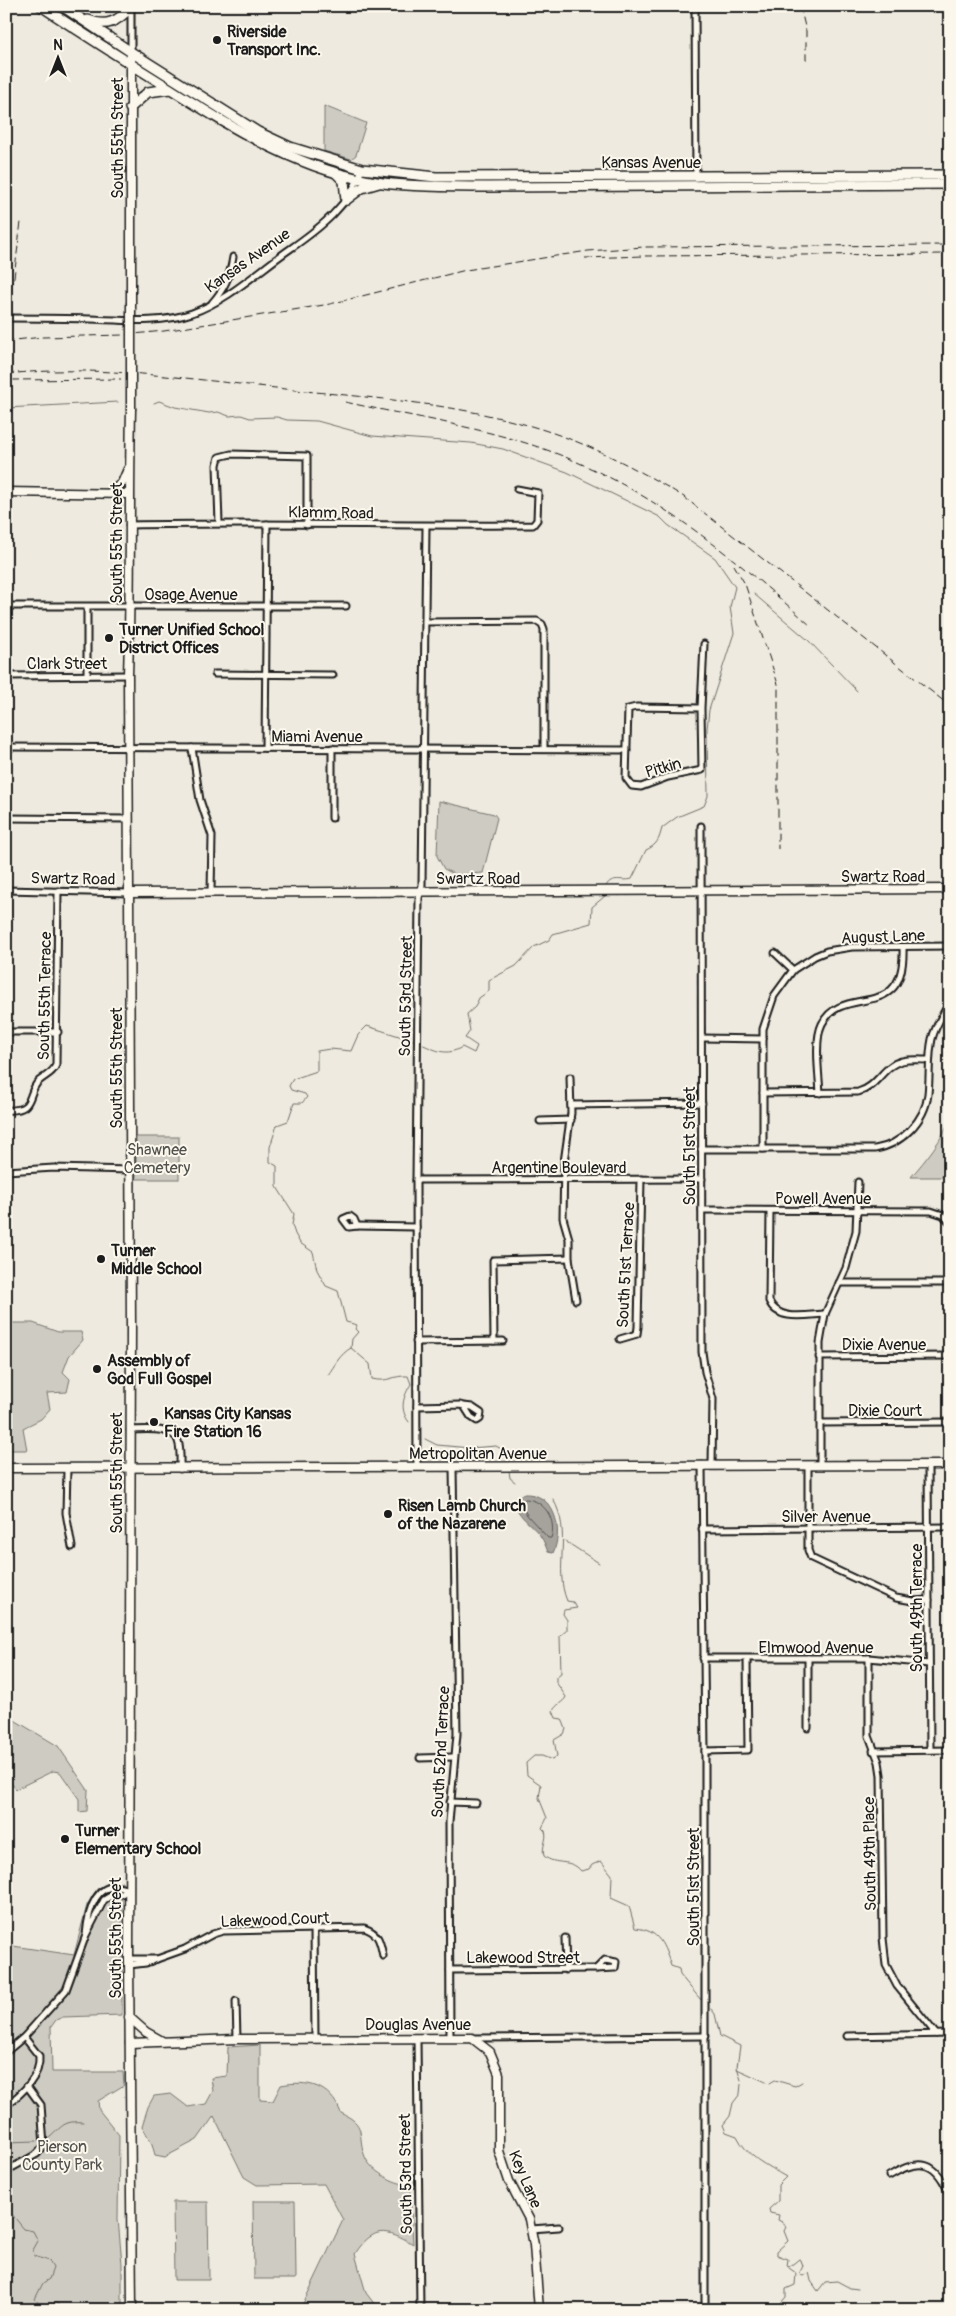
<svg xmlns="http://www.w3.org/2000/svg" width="956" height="2316" font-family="Pangolin,sans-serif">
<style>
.green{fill:#ceccc2;stroke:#75746f}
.water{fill:#a6a39d;stroke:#6f6d69}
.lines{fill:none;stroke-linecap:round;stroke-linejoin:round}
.shore{stroke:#535250;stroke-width:1}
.stream{stroke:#6f6d69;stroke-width:1}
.street-casing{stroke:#1c1c1c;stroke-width:9}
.secondary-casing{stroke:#1c1c1c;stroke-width:11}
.primary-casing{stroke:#1c1c1c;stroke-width:12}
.street{stroke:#fbf7ec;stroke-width:5}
.secondary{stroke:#fbf7ec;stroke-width:8}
.primary{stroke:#fbf7ec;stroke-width:9}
.rail{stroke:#1c1c1c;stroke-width:1;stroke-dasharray:8 4;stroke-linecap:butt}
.secondary-bridge-casing{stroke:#1c1c1c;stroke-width:11;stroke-linecap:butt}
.secondary-bridge{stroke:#fbf7ec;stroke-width:8}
.poi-dot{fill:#1c1c1c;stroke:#fbf7ec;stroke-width:2}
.labels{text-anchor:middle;stroke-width:4;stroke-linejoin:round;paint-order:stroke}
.poi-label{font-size:16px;font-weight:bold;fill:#1c1c1c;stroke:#fbf7ec;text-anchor:start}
.street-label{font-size:16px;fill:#1c1c1c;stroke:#fbf7ec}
.park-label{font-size:16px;fill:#51514e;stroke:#fbf7ec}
</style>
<rect width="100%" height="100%" fill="#eeeadf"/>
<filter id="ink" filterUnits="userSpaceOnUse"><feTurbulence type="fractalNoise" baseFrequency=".02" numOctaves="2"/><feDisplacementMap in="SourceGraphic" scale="10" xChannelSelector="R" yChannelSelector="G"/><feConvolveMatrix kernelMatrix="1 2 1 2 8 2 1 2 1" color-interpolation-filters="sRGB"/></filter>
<g filter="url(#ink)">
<g class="green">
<path d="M324,106L366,123L356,155L351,159L324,151Z"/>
<path d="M439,801L494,814L497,818L483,873L456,875L444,869L437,856Z"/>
<path d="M950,1117V1177H911C926,1159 943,1140 950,1117Z"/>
<rect x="136" y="1137" width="43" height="42"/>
<path d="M6,1323H33L58,1332H81L83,1340L69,1356L63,1372L70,1379L67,1392L47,1393L50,1409L41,1419L23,1428L27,1450H6Z"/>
<path d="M6,1715L58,1746L88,1790L87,1811L79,1812V1799L60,1772L53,1771L16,1789L6,1777Z"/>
<path d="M122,1882V2015L63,2017L56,2020L51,2027L52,2072H123L124,2085L98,2101L99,2110L119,2135L118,2219L122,2264V2307L118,2310H6V1945L74,1955L87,1905L97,1889Z"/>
<path d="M260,2045V2100L273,2101L281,2085C308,2080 330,2085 341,2113C367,2125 357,2132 364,2154C369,2171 394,2184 410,2185L413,2244C387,2228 373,2226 355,2254L366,2293L379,2310H300L343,2220L324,2184L257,2185L244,2177L214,2116L197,2140L165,2157L155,2155L152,2144L142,2126L148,2107L154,2096L171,2094L188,2107L206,2104L213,2091L211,2078L227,2076L228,2047Z"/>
<path d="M253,2201H295L296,2279H254Z"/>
<path d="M173,2202H208L209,2280H174Z"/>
</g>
<path class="water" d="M523,1494C555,1492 564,1530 553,1553L548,1552C546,1547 544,1541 541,1537C534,1525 513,1515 515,1498Z"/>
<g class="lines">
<path class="shore" d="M526,1499C545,1500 557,1521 551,1538H548L527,1515L520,1503Z"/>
<g class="stream">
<path d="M154,403L159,401L175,407L209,413L218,412L229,416L241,415L250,418L277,417L287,420L317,421L372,436L471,443L503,449L567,472L660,517L668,525L715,558L735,587L730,607L734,633L709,710L707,729L708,796L704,806L677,817L662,828C659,840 657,845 646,850L632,879C622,882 612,875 606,886"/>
<path d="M6,408L118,402"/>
<path d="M754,594L808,640L857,691"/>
<path d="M421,1044C436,1050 446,1057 462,1047L474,1053L477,1046L465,1038L470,1031L467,1014L475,1007L479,998L489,991V980L516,966L534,947L549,940L553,934L591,923L592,907L605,896"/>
<path d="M328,1375C335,1365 340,1354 351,1348"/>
<path d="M409,1422C399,1409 403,1397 411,1384L408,1376C393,1375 388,1383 372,1379L370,1364L351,1348L352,1339L358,1332L355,1329L357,1325L346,1322L338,1291L326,1286L317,1270L313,1252L300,1243L295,1234L292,1225L294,1214L277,1187V1166L270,1162V1147L277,1125L288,1121L294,1103H302L307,1097L305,1094L291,1090L289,1086L293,1079L317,1071V1051L330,1049L351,1051L358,1035L367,1026L412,1040"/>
<path d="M425,1439L437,1445L470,1448L496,1446L503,1450L510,1460"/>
<path d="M509,1471L510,1478L515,1482"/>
<path d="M553,1499C573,1534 553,1567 567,1601L573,1602L577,1608L564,1610L563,1614L567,1620V1630L560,1636L561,1673L556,1677V1682L566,1697C563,1703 556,1704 553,1711L556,1718L562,1719L566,1729L564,1734L554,1740L557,1756L552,1760L542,1756H534L526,1763L527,1775L541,1785L539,1798L547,1818L542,1828L545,1831C548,1840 541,1846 544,1856C555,1866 571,1858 581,1871L589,1869L592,1865L601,1861L612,1875L611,1898L629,1906L635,1928C660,1930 664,1946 671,1966L679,1969L680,1975L701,2000"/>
<path d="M565,1541L599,1563"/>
<path d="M711,2009L715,2014L720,2036L740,2046L737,2067L741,2080"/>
<path d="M737,2069L766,2082"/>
<path d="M770,2083L775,2080L795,2086L802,2082"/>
<path d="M741,2084L740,2094L733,2103L730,2116L723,2125L726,2132L737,2136C747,2157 766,2165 786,2177L778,2185V2201L769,2209L770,2213L779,2215L778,2220L784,2223L786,2227L784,2231L788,2241L777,2251V2255L788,2259L787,2266L789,2267L799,2259L801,2260L803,2266L799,2274L803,2276L809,2272L811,2281L818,2291L825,2282L837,2281L850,2288L858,2289"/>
<path d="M49,2138C62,2127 63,2120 83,2122"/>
<path d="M6,2142L37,2141"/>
<path d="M6,2211L10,2212L24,2229L33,2231L38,2241L33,2250L34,2256L49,2261L53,2268L49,2279L43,2283L35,2299L41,2306L57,2303L62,2310"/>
<path d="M786,2310L779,2305L786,2297V2289L795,2285L796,2273L789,2268"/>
</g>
<defs>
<g id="street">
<path d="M695,6L696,178"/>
<path d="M131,52V8"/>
<path d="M212,303C225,288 230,276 233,257"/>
<path d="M6,318C34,318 62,318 90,319C123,320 160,324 192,313C229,300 258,271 290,249C320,228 350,205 362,169"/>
<path d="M219,523L217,465L219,457L231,454L307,456V525"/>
<path d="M129,525C264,522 398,526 533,525L537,520L538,493L517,489"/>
<path d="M6,606H346"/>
<path d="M87,607V675"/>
<path d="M425,622L537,621L542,624L544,629V749"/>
<path d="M215,674L333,675"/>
<path d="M6,676L128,675"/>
<path d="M701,708L636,707L628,709L626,778L632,786L641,787L668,777L702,770L701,708L704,644"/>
<path d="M6,747L627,750"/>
<path d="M192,748L200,800L212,836L211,892"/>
<path d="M265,748L267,524"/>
<path d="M6,818L128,819"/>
<path d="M332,818V748"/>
<path d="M701,826L702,1352L705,1372L713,1399L712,1465"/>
<path d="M6,890L129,893"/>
<path d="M775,953L793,970"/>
<path d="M6,1032H58"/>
<path d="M702,1038L763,1039"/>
<path d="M570,1077L571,1113L564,1162L563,1218L569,1239V1258L576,1300"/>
<path d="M763,1093L858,1092C878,1087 883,1065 902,1061C910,1059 920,1060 929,1060"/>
<path d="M820,1093C819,1075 814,1040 822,1024C843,982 906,1025 903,947"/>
<path d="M571,1105L702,1103"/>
<path d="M6,1110C36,1112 26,1093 39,1081C46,1075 53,1073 56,1065L58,891"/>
<path d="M540,1121L571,1120"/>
<path d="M701,1149H875C901,1145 925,1121 928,1094C930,1076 928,1057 932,1039C935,1026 944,1013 950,1001"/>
<path d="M763,1149V1029L774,996L793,970L815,956L827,951L852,947L950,946"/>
<path d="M6,1171L54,1168L130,1170"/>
<path d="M416,1180L702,1179"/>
<path d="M702,1210L931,1211L943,1215L950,1222"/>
<path d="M770,1211L769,1301C778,1322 806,1315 825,1314"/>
<path d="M350,1216L354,1219L357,1226L349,1227L343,1219Z"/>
<path d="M357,1226L416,1227"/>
<path d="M839,1283H950"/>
<path d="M620,1339L637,1334L638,1327L641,1179"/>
<path d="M494,1341L493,1260L569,1258"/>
<path d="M416,1342L503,1341"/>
<path d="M819,1357L950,1356"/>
<path d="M417,1406L460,1405L464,1406L471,1417L477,1421L480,1419L481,1413L472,1407L464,1406"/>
<path d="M820,1423L950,1422"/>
<path d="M130,1430C143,1430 173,1426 178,1441C181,1449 180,1460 180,1469"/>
<path d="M702,1465L705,1751V2310"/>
<path d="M820,1465V1343L825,1314L846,1268L856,1231L858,1182"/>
<path d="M928,1465L930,1750"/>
<path d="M808,1466V1550L811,1558L896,1598L913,1601L929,1600"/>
<path d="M417,1467L416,1180L419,898L422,885L426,526"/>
<path d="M67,1469L66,1513L72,1547"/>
<path d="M702,1529L950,1527"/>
<path d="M703,1658H869L929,1664"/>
<path d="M808,1658V1728"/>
<path d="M869,1658V1736L879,1762L881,1775L883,1938L886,1965L897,1986L936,2034"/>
<path d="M705,1751L748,1750L747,1659"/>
<path d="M873,1751L950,1750"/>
<path d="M420,1758L453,1757"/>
<path d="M450,1802L476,1803"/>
<path d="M314,1929L315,2038"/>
<path d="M565,1938L566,1970"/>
<path d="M129,1959H157L146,1963L129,1965"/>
<path d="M157,1959L185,1949L213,1934L223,1931L364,1928C379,1933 380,1941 383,1956"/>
<path d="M605,1960L616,1962L615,1968L596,1969Z"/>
<path d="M450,1970L596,1969"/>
<path d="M236,2001L237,2039"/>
<path d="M847,2036L950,2034"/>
<path d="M417,2038L420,2310"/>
<path d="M450,2038L449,1822L457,1734L453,1467"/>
<path d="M473,2038L706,2036"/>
<path d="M6,2052L24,2037L66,1990L86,1935L104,1900L114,1894H122L128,1890C96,1876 88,1911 86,1935"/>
<path d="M6,2106C22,2093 41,2077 39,2056L24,2037"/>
<path d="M6,2171L37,2154L44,2146L41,2105L27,2086"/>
<path d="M889,2176C920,2157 937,2161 950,2196"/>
<path d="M531,2229L559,2227"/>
</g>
<g id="secondary">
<path d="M131,52V302"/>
<path d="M131,410C129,498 131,587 128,675L131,1327L129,1959L132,2310"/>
<path d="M6,492L129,494"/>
<path d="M110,493L122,483L128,469"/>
<path d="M129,893L950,889"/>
<path d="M6,1468L950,1465"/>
<path d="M129,2017L146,2032L162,2041"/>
<path d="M130,2043L237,2039L472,2038L490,2052L499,2074V2151L509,2181L529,2219L534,2245L539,2310"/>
</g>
<g id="primary">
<path d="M41,6C82,33 124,60 166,86C234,129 302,172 383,183C418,187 454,187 490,187L950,184"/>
<path d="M62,6L131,52L258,132L290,147L362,169L436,177L950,175"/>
<path d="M88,20C107,28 118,21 131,7"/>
<path d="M130,108L148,92L170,89"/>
<path d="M336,173L344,181L346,200"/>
<path d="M346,200L362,188L379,183"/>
</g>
</defs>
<use href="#street" class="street-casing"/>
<use href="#secondary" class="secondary-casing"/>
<use href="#primary" class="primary-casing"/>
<use href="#street" class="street"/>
<use href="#secondary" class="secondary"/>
<use href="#primary" class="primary"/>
<g class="rail">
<path d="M800,6L806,31V60"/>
<path d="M585,258L644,256L950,254"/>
<path d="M6,301L14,277L21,222"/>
<path d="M6,341L43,337L124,335L164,331L330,304L466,270L588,251L644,247L950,245"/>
<path d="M6,374C91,365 174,377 258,386C343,396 437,400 520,423C578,438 632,465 684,497L950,706"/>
<path d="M11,380L121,379"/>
<path d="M345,402C413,417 482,427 547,450C649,487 732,555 811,626"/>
<path d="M734,565L745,584L778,684V849"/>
</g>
<defs>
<path id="secondary-bridge" d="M131,410V302"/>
</defs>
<use href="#secondary-bridge" class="secondary-bridge-casing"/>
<use href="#secondary-bridge" class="secondary-bridge"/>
</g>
</g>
<g class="poi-dot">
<circle cx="217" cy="40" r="5"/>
<circle cx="109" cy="638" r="5"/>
<circle cx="101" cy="1259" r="5"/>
<circle cx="97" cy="1369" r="5"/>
<circle cx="154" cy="1422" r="5"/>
<circle cx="388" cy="1514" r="5"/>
<circle cx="65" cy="1839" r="5"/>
</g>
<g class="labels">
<g class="poi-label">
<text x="227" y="37">Riverside<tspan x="227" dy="18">Transport Inc.</tspan></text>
<text x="119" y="635">Turner Unified School<tspan x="119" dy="18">District Offices</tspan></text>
<text x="111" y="1256">Turner<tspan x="111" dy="18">Middle School</tspan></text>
<text x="107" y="1366">Assembly of<tspan x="107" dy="18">God Full Gospel</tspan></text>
<text x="164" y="1419">Kansas City Kansas<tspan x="164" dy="18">Fire Station 16</tspan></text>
<text x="398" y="1511">Risen Lamb Church<tspan x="398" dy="18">of the Nazarene</tspan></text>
<text x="75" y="1836">Turner<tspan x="75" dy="18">Elementary School</tspan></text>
</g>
<g class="street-label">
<text transform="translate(117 138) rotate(-90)" y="6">South 55th Street</text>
<text x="651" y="168">Kansas Avenue</text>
<text transform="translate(247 260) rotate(-35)" y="6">Kansas Avenue</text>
<text transform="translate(331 512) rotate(1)" y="6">Klamm Road</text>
<text transform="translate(116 543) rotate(-90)" y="6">South 55th Street</text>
<text x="191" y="600">Osage Avenue</text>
<text x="67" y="669">Clark Street</text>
<text x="317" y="742">Miami Avenue</text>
<text transform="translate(663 767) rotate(-16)" y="6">Pitkin</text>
<text x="883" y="882">Swartz Road</text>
<text transform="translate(73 878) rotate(1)" y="6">Swartz Road</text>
<text x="478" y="884">Swartz Road</text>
<text transform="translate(883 936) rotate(-2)" y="6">August Lane</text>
<text transform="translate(44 996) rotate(-89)" y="6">South 55th Terrace</text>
<text transform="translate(405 996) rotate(-89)" y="6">South 53rd Street</text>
<text transform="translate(116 1068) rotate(-90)" y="6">South 55th Street</text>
<text transform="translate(689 1146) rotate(-90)" y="6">South 51st Street</text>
<text x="559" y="1173">Argentine Boulevard</text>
<text x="823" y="1204">Powell Avenue</text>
<text transform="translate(625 1265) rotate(-87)" y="6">South 51st Terrace</text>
<text x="884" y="1350">Dixie Avenue</text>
<text x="885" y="1416">Dixie Court</text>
<text x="478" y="1459">Metropolitan Avenue</text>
<text transform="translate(116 1473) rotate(-90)" y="6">South 55th Street</text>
<text x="826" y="1522">Silver Avenue</text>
<text transform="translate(916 1608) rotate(-90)" y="6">South 49th Terrace</text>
<text x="816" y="1653">Elmwood Avenue</text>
<text transform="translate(440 1752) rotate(-87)" y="6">South 52nd Terrace</text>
<text transform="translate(869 1854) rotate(-91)" y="6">South 49th Place</text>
<text transform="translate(693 1887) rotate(-90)" y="6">South 51st Street</text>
<text transform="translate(275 1919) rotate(-2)" y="6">Lakewood Court</text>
<text transform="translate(115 1938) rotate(-90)" y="6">South 55th Street</text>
<text x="523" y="1963">Lakewood Street</text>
<text x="418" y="2030">Douglas Avenue</text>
<text transform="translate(405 2174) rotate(-91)" y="6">South 53rd Street</text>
<text transform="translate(526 2179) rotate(67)" y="6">Key Lane</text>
</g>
<g class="park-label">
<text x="157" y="1155">Shawnee<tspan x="157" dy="18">Cemetery</tspan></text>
<text x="62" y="2152">Pierson<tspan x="62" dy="18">County Park</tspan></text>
</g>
</g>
<rect width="956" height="2316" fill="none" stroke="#fbf7ec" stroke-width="25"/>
<rect x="12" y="12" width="931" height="2291" fill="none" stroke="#1c1c1c" stroke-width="2" filter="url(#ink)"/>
<g transform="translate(58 58)" stroke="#fbf7ec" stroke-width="4" paint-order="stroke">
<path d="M0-4L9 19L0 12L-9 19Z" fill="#1c1c1c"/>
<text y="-8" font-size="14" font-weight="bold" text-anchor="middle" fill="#1c1c1c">N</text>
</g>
</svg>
